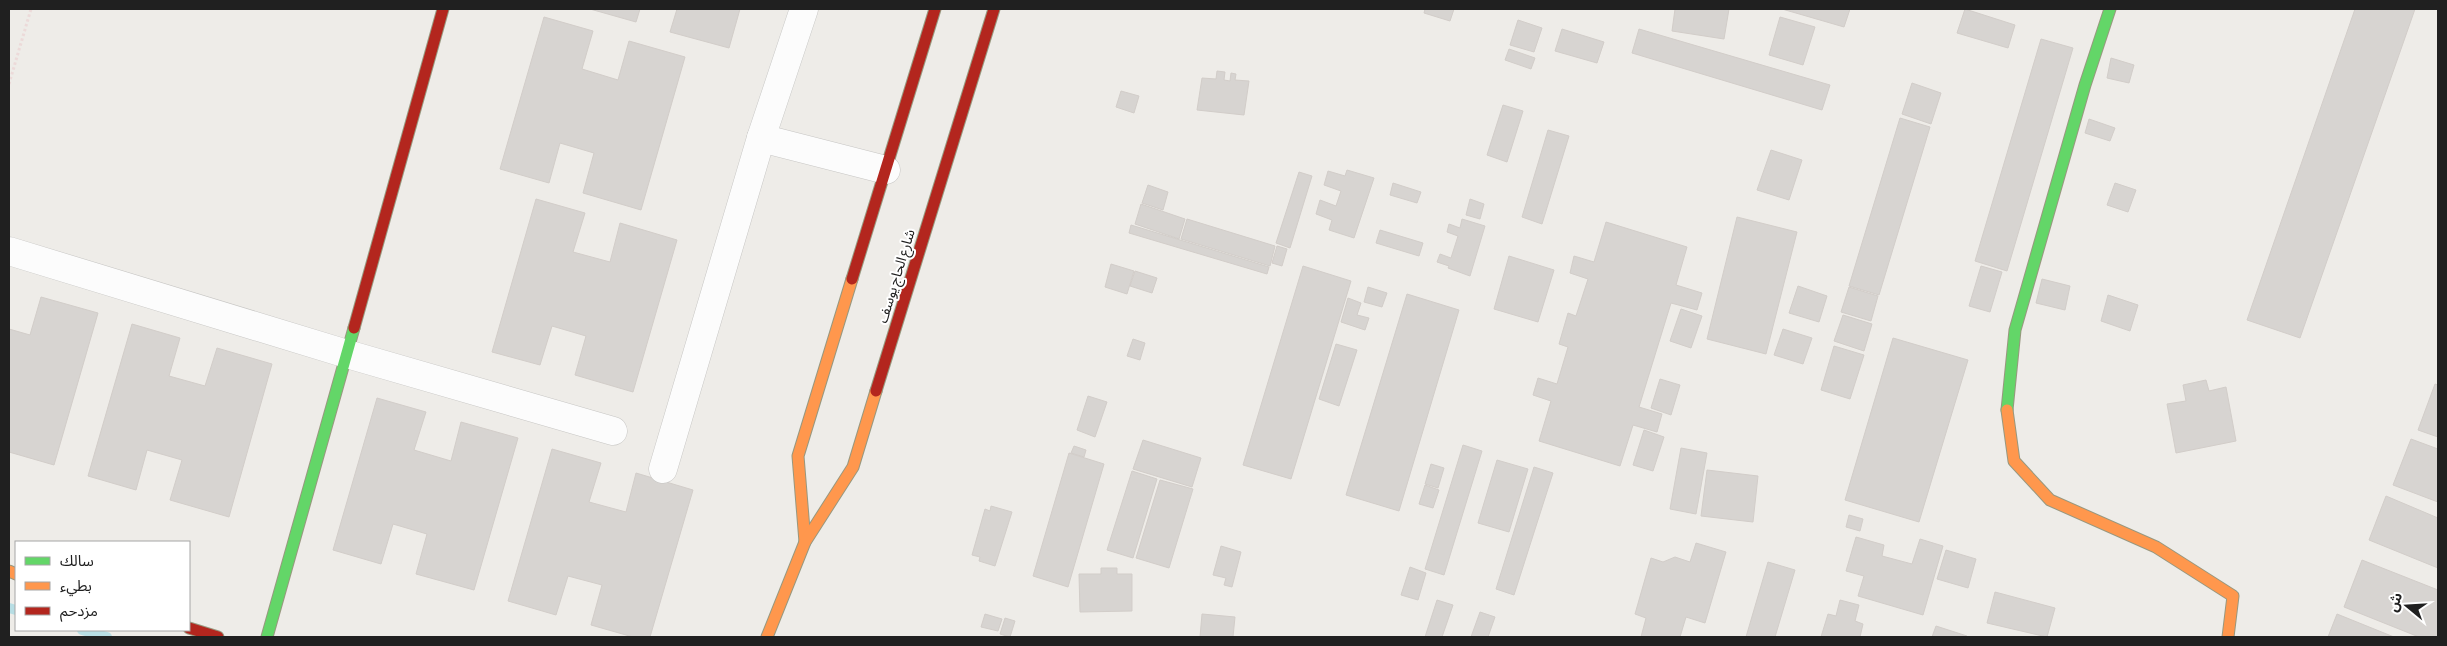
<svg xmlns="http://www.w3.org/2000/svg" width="2447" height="646" font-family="'Asap Condensed','Noto Sans Arabic',sans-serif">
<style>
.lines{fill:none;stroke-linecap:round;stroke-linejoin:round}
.stream{stroke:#b8dee4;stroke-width:10}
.building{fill:#d7d4d1;stroke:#d2cdc9}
.street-casing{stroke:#c7c6c4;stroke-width:29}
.fast-casing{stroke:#98987f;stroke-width:13}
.slow-casing{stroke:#98987f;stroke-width:13}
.jam-casing{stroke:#98987f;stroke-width:13}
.path{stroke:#ecdad9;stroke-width:3;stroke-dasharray:2.5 2.5;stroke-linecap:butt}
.street{stroke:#fcfcfc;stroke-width:28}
.fast{stroke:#63d668;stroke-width:11}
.slow{stroke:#ff974d;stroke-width:11}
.jam{stroke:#b3261e;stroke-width:11}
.labels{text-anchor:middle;stroke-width:4;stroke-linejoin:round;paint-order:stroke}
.street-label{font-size:14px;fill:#202020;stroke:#fff}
</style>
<rect width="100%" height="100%" fill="#eeece8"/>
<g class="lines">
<g class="stream">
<path d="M9,608L16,610"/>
<path d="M82,630L107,637"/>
</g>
</g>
<g class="building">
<path d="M590,9H640L636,22Z"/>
<path d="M677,9H740L729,48L670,32Z"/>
<path d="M1425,9H1454L1450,21L1424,13Z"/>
<path d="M1675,9H1729L1724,39L1672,31Z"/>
<path d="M1782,9H1850L1844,27Z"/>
<path d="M1965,9L2015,25L2008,48L1957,33Z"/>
<path d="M2355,9H2415L2300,338L2247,320Z"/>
<path d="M544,17L593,31L582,69L618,80L629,41L685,57L641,210L583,193L594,153L560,143L549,183L500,169Z"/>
<path d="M1780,17L1815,27L1803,65L1769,55Z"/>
<path d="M1518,20L1542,28L1534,52L1510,45Z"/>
<path d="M1562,29L1604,42L1597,63L1555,51Z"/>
<path d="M1639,29L1830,85L1822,110L1632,53Z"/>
<path d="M2041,39L2073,48L2007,271L1975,261Z"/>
<path d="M1509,49L1535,58L1531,69L1505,60Z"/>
<path d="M2111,58L2134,65L2129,83L2107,78Z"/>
<path d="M1217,71L1225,72L1224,80L1230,81L1231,73L1236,74L1235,80L1249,81L1244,115L1197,110L1202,78L1216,79Z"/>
<path d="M1912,83L1941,93L1931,124L1902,114Z"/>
<path d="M1121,91L1139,96L1134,113L1116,107Z"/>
<path d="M1503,105L1523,111L1507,162L1487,155Z"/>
<path d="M1900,118L1930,127L1879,295L1849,286Z"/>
<path d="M2089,119L2115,128L2110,141L2085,133Z"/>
<path d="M1548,130L1569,136L1542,224L1522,217Z"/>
<path d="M1771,150L1802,160L1789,200L1757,190Z"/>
<path d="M1347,170L1374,178L1354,238L1329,230L1332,220L1316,214L1320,200L1336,206L1341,191L1324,185L1328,171L1345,176Z"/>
<path d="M1299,172L1312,176L1290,248L1276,243Z"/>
<path d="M1393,183L1421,192L1417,203L1390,195Z"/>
<path d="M2115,183L2136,190L2128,212L2107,205Z"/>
<path d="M1148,185L1168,192L1163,210L1142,203Z"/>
<path d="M536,199L585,213L573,252L610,262L620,223L677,240L633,392L575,375L586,336L552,326L540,365L492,352Z"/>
<path d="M1470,199L1484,204L1480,219L1466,215Z"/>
<path d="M1141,204L1185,219L1179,239L1135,224Z"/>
<path d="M1737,217L1797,232L1766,354L1707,339Z"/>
<path d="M1187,219L1275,246L1270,266L1181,239Z"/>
<path d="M1462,219L1485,226L1470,276L1448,268L1449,266L1437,262L1440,254L1451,258L1458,236L1447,232L1449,224L1460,228Z"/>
<path d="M1606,222L1687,247L1676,285L1702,293L1697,310L1671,303L1639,407L1662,414L1657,432L1633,425L1620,466L1539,441L1551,401L1533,395L1538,378L1557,384L1568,347L1559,344L1568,313L1576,316L1588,279L1570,273L1574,256L1594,262Z"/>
<path d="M1131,225L1269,267L1267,274L1129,233Z"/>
<path d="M1380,230L1423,243L1419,256L1376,243Z"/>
<path d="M1277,246L1287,249L1282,266L1272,263Z"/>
<path d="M1509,256L1554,270L1538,322L1494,309Z"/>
<path d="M1111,264L1134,271L1127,294L1105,287Z"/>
<path d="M1303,266L1351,281L1291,479L1243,465Z"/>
<path d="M1981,266L2002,272L1990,312L1969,306Z"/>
<path d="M1135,271L1157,278L1152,293L1130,286Z"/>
<path d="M2042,279L2070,286L2065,310L2036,303Z"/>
<path d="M1798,286L1827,296L1819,322L1789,313Z"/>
<path d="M1368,287L1387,293L1382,307L1364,302Z"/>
<path d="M1849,287L1878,296L1871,321L1841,312Z"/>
<path d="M1407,294L1459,310L1399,511L1346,495Z"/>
<path d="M2108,295L2138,305L2130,331L2101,321Z"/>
<path d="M41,297L98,313L54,465L9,452V329L30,335Z"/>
<path d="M1348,298L1361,303L1357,315L1369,318L1365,330L1341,322Z"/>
<path d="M1681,309L1702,316L1691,348L1670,341Z"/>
<path d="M1843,315L1872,324L1864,351L1834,341Z"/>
<path d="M132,324L180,338L169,376L205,386L217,348L272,364L229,517L170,500L182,460L147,450L136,490L88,476Z"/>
<path d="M1783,329L1812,338L1803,364L1774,355Z"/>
<path d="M1893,338L1968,360L1919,522L1845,500Z"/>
<path d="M1133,339L1145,343L1140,360L1127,356Z"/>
<path d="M1336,344L1357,350L1339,406L1319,399Z"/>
<path d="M1834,346L1864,355L1850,399L1821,390Z"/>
<path d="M1660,379L1680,385L1671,415L1651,408Z"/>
<path d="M2206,380L2209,391L2226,387L2236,441L2176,453L2167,404L2186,401L2183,385Z"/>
<path d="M2435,384L2438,385V437L2418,430Z"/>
<path d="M1088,396L1107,402L1095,437L1077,430Z"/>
<path d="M377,398L426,412L414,450L451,461L461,422L518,438L474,590L416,574L427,534L393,524L381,564L333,550Z"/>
<path d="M1644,430L1664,437L1653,471L1633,465Z"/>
<path d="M2411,439L2438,449V502L2393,485Z"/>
<path d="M1143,440L1201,458L1192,487L1133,469Z"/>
<path d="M1463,445L1482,451L1444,575L1425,569Z"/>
<path d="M1074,446L1086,450L1084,457L1071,453Z"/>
<path d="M1681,448L1707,453L1696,514L1670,509Z"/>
<path d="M552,449L601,463L589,502L626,512L636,473L693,490L650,637H633L591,625L602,585L568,576L556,615L508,601Z"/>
<path d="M1069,453L1104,464L1068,587L1033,576Z"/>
<path d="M1497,460L1528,469L1509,532L1478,523Z"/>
<path d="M1431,464L1444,468L1438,488L1425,484Z"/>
<path d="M1534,467L1553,473L1514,595L1496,589Z"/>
<path d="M1707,470L1758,476L1753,522L1701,516Z"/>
<path d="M1132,471L1157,479L1133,558L1107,550Z"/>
<path d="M1160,480L1193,489L1169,568L1136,558Z"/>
<path d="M1425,485L1439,490L1433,508L1419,504Z"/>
<path d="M2386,496L2438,518V568L2369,540Z"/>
<path d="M991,506L1012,512L995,566L979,561L980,557L972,555L985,509L990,511Z"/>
<path d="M1849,515L1863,519L1860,531L1846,527Z"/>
<path d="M1856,537L1884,545L1882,556L1912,564L1920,539L1943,546L1923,615L1858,596L1864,576L1846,571Z"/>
<path d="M1696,543L1726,552L1705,623L1686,617L1680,637H1641L1646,618L1635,614L1651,558L1663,562L1675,557L1690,562Z"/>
<path d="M1221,546L1241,552L1232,587L1224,585L1226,578L1213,575Z"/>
<path d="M1946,550L1976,559L1968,588L1937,579Z"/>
<path d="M2362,560L2438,590V637H2419L2344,607Z"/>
<path d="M1768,562L1795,570L1775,637H1746Z"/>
<path d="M1410,567L1426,573L1418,600L1401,595Z"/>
<path d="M1101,568H1117V574H1132V611L1080,612L1079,574H1101Z"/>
<path d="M1995,592L2055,608L2047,637L1987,623Z"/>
<path d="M1437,600L1453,605L1442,637H1425Z"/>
<path d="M1840,600L1859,605L1855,621L1863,624L1860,637H1821L1828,614L1836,616Z"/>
<path d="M1480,612L1495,617L1488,637H1471Z"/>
<path d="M985,614L1002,619L998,631L981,627Z"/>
<path d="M1202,614L1235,617L1233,637H1200Z"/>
<path d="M2337,614L2394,637H2328Z"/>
<path d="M1005,618L1015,621L1010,637L1000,634Z"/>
<path d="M1936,626L1967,636L1966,637H1932Z"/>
</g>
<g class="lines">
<defs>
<g id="street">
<path d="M761,138L886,170"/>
<path d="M9,251L347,354L613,431"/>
<path d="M663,469L761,138L804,9"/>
</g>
<g id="fast">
<path d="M2007,410L2015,330L2085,85L2110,9"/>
<path d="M267,637L354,328"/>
</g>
<g id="slow">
<path d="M2007,410L2014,461L2050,500L2156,547L2233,596L2228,637"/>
<path d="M805,542L798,456L852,279"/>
<path d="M9,571L16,574"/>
<path d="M767,637L805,542L853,467L876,391"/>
</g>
<g id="jam">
<path d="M852,279L935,9"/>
<path d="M354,328L443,9"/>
<path d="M876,391L994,9"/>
<path d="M189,628L218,637"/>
</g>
</defs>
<use href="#street" class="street-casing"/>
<use href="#fast" class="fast-casing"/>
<use href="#slow" class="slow-casing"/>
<use href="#jam" class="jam-casing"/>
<path class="path" d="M9,84L31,9"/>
<use href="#street" class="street"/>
<use href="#fast" class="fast"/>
<use href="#slow" class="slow"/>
<use href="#jam" class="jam"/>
</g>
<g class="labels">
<g class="street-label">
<text transform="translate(896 276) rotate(-73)" y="5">شارع الحاج يوسف</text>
</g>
</g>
<rect width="2447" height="646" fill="none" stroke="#202020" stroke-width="20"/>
<rect x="15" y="541" width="175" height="90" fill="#ffffff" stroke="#a6a6a6"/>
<rect x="25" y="557" width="25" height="8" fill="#63d668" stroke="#a6a6a6"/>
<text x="60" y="566" font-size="15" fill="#202020">سالك</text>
<rect x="25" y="582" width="25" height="8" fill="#ff974d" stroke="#a6a6a6"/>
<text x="60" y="591" font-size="15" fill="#202020">بطيء</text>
<rect x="25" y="607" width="25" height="8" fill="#b3261e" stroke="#a6a6a6"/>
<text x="60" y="616" font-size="15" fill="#202020">مزدحم</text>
<g transform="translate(2407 606) rotate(288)" stroke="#ffffff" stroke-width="4" paint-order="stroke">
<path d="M0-4L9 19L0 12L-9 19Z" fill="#202020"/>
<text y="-8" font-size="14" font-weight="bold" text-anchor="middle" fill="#202020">ش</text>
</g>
</svg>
